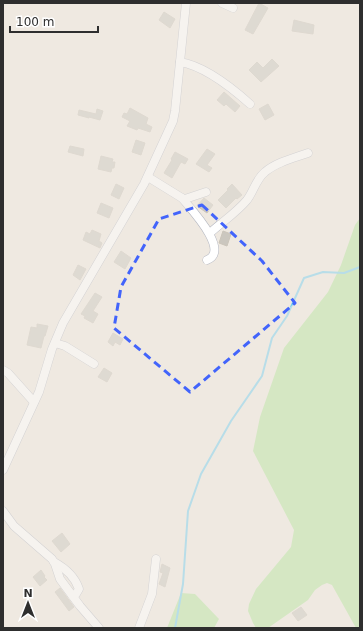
<svg xmlns="http://www.w3.org/2000/svg" width="363" height="631" font-family="'DejaVu Sans',sans-serif">
<style>
.green{fill:#b6e59e}
.lines{fill:none;stroke-linecap:round;stroke-linejoin:round}
.stream{stroke:#75cff0;stroke-width:2}
.building{fill:#cbc7bf;stroke:#cbc5ba}
.minor-casing{stroke:#b4b7c1;stroke-width:9}
.minor{stroke:#fff;stroke-width:8}
.marked{fill:none;stroke:#4264fb;stroke-width:3;stroke-dasharray:8 5;stroke-linejoin:round}
</style>
<rect width="100%" height="100%" fill="#efe9e1"/>
<g class="green">
<path d="M360,218V628H356L332,585L327,583L322,585L315,590L308,600L268,628H256L253,623L248,611L249,604L256,589L291,547L294,530L253,451L260,417L284,348L328,292L341,265L355,225Z"/>
<path d="M181,593L195,594L219,619L214,628H167Z"/>
</g>
<g class="lines">
<path class="stream" d="M175,628L183,584L188,511L201,474L231,421L262,376L272,338L287,316L304,278L323,272L344,273L360,267"/>
</g>
<g class="building">
<path d="M259,3L268,8L253,34L245,30Z"/>
<path d="M164,12L175,19L170,28L159,20Z"/>
<path d="M294,20L314,25L313,34L292,31Z"/>
<path d="M272,59L279,66L261,82L249,70L257,62L263,68Z"/>
<path d="M224,92L240,106L235,112L226,104L224,106L217,100Z"/>
<path d="M268,104L274,115L265,120L259,109Z"/>
<path d="M130,108L148,118L146,124L152,127L150,132L138,128L137,130L127,126L130,121L122,117L124,113L127,114Z"/>
<path d="M97,109L103,111L100,120L89,117V118L78,115L79,110L96,114Z"/>
<path d="M136,140L145,143L141,155L132,152Z"/>
<path d="M70,146L84,149L83,156L68,152Z"/>
<path d="M207,149L215,154L207,165L212,168L209,172L196,164Z"/>
<path d="M175,152L188,159L185,164L181,162L172,178L164,173L172,160L171,159Z"/>
<path d="M101,156L113,159L112,162H115L114,168H112L111,172L98,169Z"/>
<path d="M116,184L124,188L119,199L111,195Z"/>
<path d="M232,184L242,195L237,199L236,198L226,208L218,200L228,190L227,189Z"/>
<path d="M204,198L213,205L207,213L197,206Z"/>
<path d="M101,203L113,208L109,218L97,213Z"/>
<path d="M92,230L101,234L99,241L102,243L100,248L83,240L86,232L90,234Z"/>
<path d="M223,231L231,234L227,246L219,243Z"/>
<path d="M121,251L131,258L125,269L114,262Z"/>
<path d="M78,265L86,269L80,280L73,275Z"/>
<path d="M95,293L102,297L93,311L98,314L93,323L84,318L85,316L81,314Z"/>
<path d="M37,324L48,326L45,336H44L41,348L27,345L31,327L37,328Z"/>
<path d="M113,333L123,339L120,345L115,342L113,346L108,342Z"/>
<path d="M104,368L112,373L107,382L98,377Z"/>
<path d="M62,533L70,544L61,552L52,541Z"/>
<path d="M162,564L170,568L165,587L159,584L163,573L160,572Z"/>
<path d="M41,570L45,576L44,577L47,580L40,586L33,577Z"/>
<path d="M60,588L74,607L69,611L55,592Z"/>
<path d="M301,607L307,615L298,621L292,613Z"/>
</g>
<g class="lines">
<defs>
<g id="minor">
<path d="M222,3L233,8"/>
<path d="M180,62C205,66 231,87 250,104"/>
<path d="M148,177L182,198L185,199L206,192"/>
<path d="M182,198C190,208 231,251 207,260"/>
<path d="M210,233C222,222 236,213 247,200C254,191 256,179 265,172C277,162 294,158 308,153"/>
<path d="M55,343L65,346L94,364"/>
<path d="M3,370L8,373L34,402"/>
<path d="M3,470L39,392L52,349L63,323L144,184L173,121L175,111L186,3"/>
<path d="M3,511L14,526L52,559L55,564L60,579L80,606L99,628"/>
<path d="M54,562C65,568 75,577 79,589L76,594L72,595"/>
<path d="M139,628L152,594L156,559"/>
</g>
</defs>
<use href="#minor" class="minor-casing"/>
<use href="#minor" class="minor"/>
</g>
<path d="M0 0H363V631H0ZM202,205L262,261L295,303L190,392L114,328L121,287L159,219Z" fill="#efe9e1" fill-opacity=".55" fill-rule="evenodd"/>
<path class="marked" d="M202,205L262,261L295,303L190,392L114,328L121,287L159,219Z"/>
<rect width="363" height="631" fill="none" stroke="#2e2e2e" stroke-width="8"/>
<g transform="translate(28 603)" stroke="#ffffff" stroke-width="3" paint-order="stroke">
<path d="M0-3L7 15L0 10L-7 15Z" fill="#2e2e2e"/>
<text y="-6" font-size="11" font-weight="bold" text-anchor="middle" fill="#2e2e2e">N</text>
</g>
<path d="M10 26v6h88v-6" fill="none" stroke="#2e2e2e" stroke-width="2"/>
<text x="16" y="26" font-size="12" fill="#2e2e2e" stroke="#ffffff" stroke-width="3" paint-order="stroke">100 m</text>
</svg>
